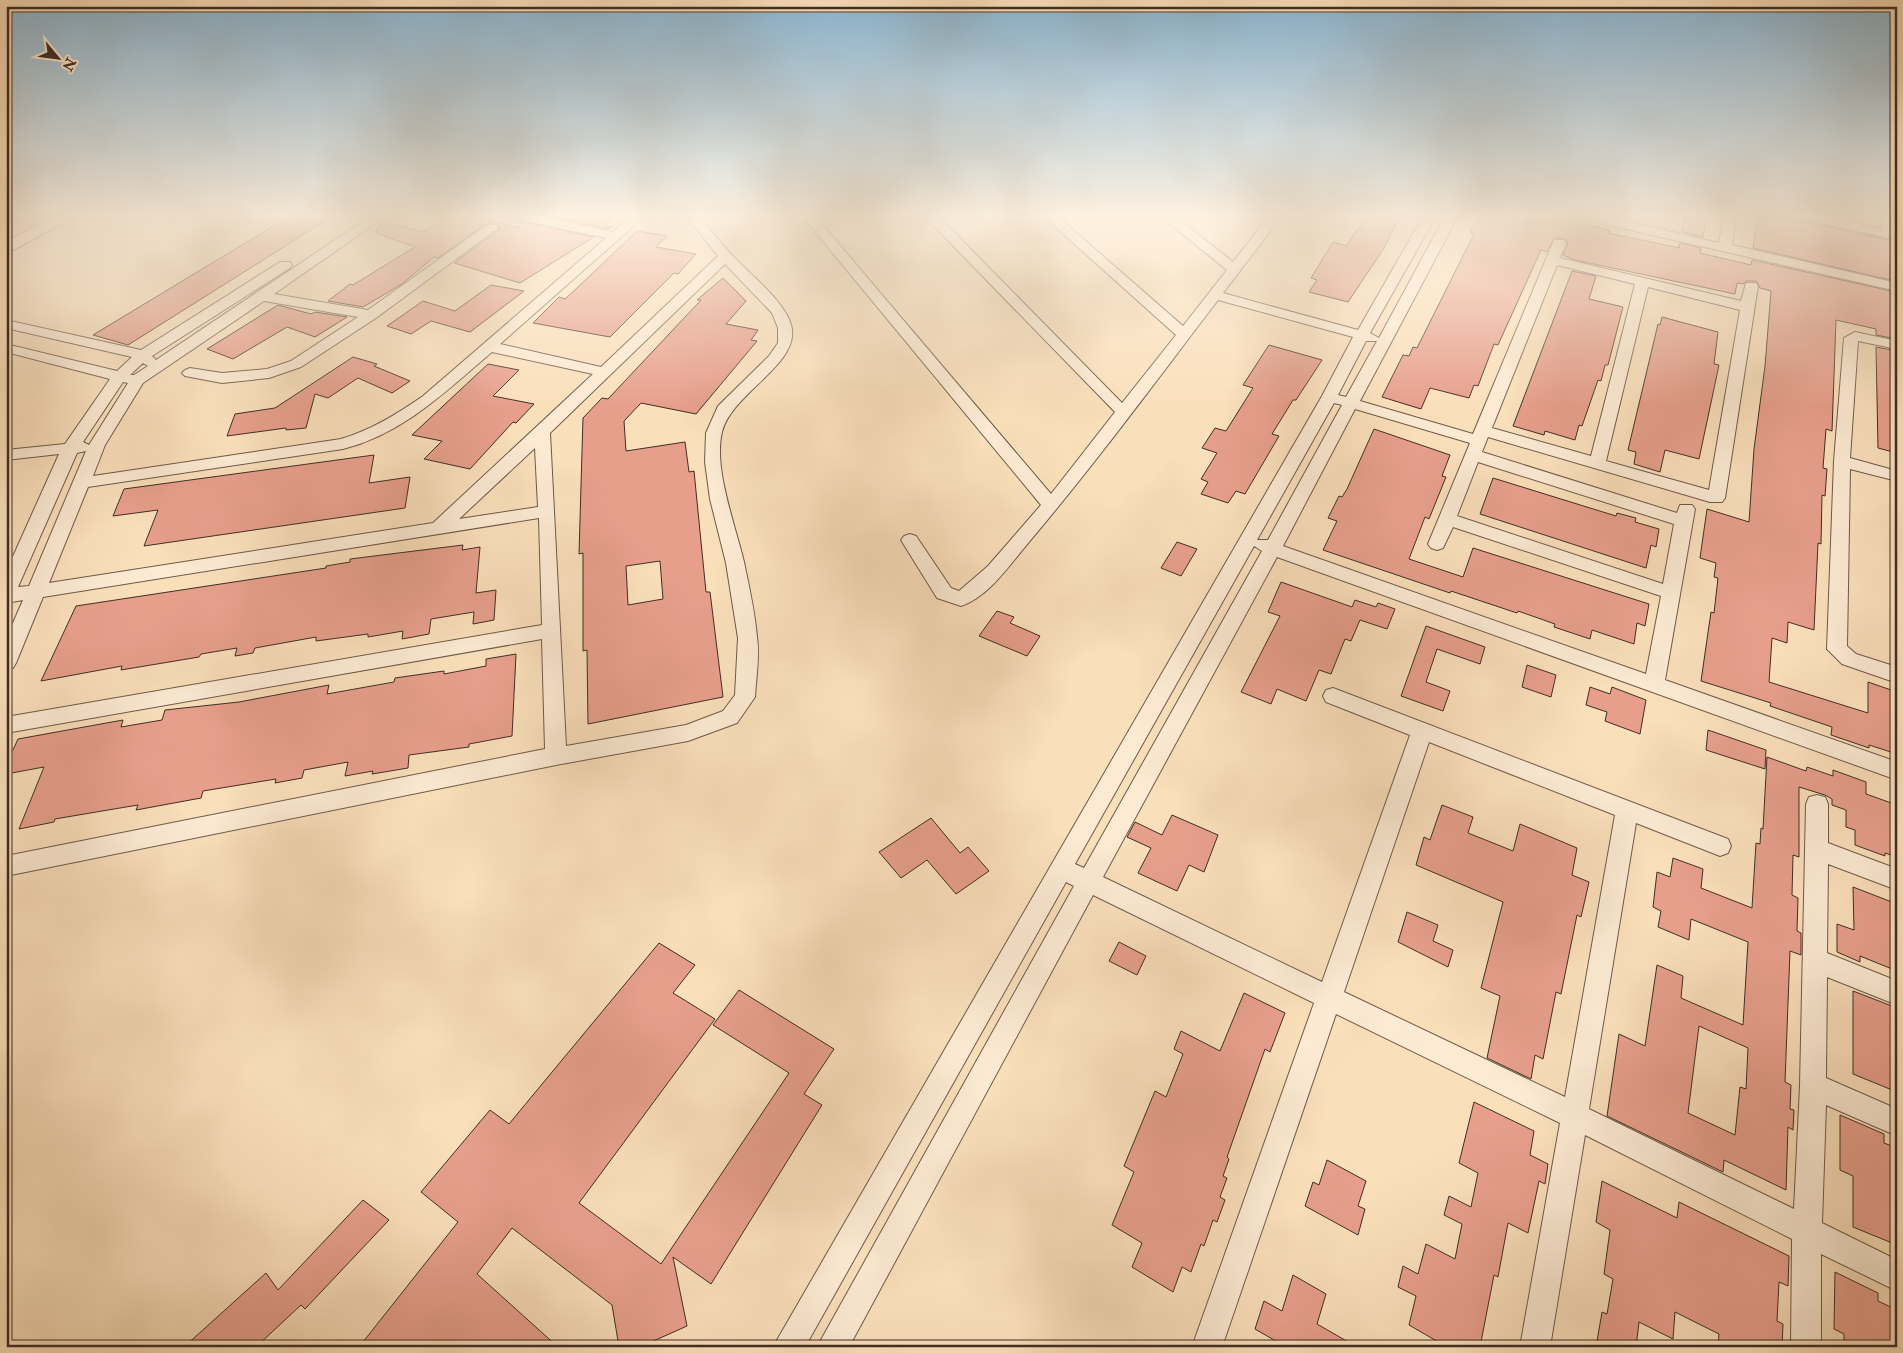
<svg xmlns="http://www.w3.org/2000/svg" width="1903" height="1353" font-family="'IM FELL Double Pica',serif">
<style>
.building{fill:#e79f8c;stroke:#402e22;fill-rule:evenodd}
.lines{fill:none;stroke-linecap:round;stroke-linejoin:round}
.minor-casing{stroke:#6e5a48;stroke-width:2}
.tertiary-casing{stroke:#6e5a48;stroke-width:2}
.minor{fill:#fcead3;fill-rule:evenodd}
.tertiary{fill:#fcead3;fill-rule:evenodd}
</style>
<rect width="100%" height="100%" fill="#fadfbb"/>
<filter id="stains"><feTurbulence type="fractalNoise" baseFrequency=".004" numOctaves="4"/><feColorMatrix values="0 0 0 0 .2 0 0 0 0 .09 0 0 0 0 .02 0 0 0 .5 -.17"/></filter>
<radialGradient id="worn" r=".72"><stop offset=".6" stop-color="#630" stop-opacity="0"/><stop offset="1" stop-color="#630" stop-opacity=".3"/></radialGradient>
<g class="building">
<path d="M290,216H333L128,345L93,335Z"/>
<path d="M448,216H474L518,228L519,221L594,237L520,283L454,263L500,229L498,223H487L438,258L434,257L402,284L363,307L328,301L350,284L353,285L415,247L376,233L379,223L383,221L423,232Z"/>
<path d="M552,216H615L605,226L612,227L608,229Z"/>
<path d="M1378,216H1400L1384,248L1348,302L1309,292L1317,280L1311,278L1333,242L1346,246L1366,217L1377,220Z"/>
<path d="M1478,216H1558L1557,219L1609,230L1608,233L1679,248L1680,243L1701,248L1700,253L1751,265L1752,260L1891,291V298L1897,299V339L1876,335V329L1836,320L1832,431L1826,429L1823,468L1827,469L1825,496L1822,495L1821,544L1818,543L1814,630L1788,622L1787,643L1772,638L1769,682L1868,713V682L1894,691L1897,754L1869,745V748L1831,735L1832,727L1770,706L1771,703L1701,681L1711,612L1714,613L1718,578L1714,577L1716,563L1700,558L1707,509L1749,522L1754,449L1765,366L1771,291L1760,288L1756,281H1746L1744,284L1737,283L1735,294L1575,260L1563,255L1568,244L1566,239L1554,238L1547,252L1541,250L1498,345L1494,344L1478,386L1474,385L1469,398L1430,388L1421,409L1382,397L1403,355L1409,356L1413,347L1417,348L1474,234L1470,233Z"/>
<path d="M1685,216H1707L1703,237L1682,232Z"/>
<path d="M1757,216H1781L1897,242V265L1890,263V280L1753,248Z"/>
<path d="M637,231L667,236L656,247L696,254L678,274L674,273L610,337L533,323L559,297L565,299L576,289Z"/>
<path d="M1572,271L1596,276L1589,299L1623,307L1608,365H1605L1601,381L1598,380L1582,426L1579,425L1575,440L1545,431L1544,435L1513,426Z"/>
<path d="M723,278L746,301L726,324L758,330L751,340L757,341L696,414L641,403L624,421L626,451L685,442L689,472L694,471L706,592H710L723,697L588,724L587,650L583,651V553L579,554L583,418L602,398L608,399L701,300H697ZM660,561L663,599L628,605L626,566Z"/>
<path d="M491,285L524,291L470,332L431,321L411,334L387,326L423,301L455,311Z"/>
<path d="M278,305L311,314L315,312L347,317L315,337L287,327L233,359L207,349Z"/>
<path d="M1662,317L1718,332L1714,364L1719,365L1699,459L1665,450L1660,472L1634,464L1636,452L1628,450L1658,324L1660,325Z"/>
<path d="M1269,345L1322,360L1296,400H1293L1272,434L1279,436L1245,494L1236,491L1228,503L1201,494L1208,482L1201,479L1217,453L1202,448L1215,428L1226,431L1253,388L1243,385Z"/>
<path d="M1876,347L1897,351V453L1878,448Z"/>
<path d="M353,357L377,364L374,366L410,381L392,393L358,378L328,398L315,394L306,428L286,430V428L227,436L235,414L275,408Z"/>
<path d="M488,364L519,370L493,396L534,404L516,423L513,422L470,469L424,459L442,441L412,435Z"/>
<path d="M1374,429L1450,455L1442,476L1446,477L1429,519L1425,517L1409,559L1463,577L1473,548L1649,604L1645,626L1637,623L1634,644L1592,630L1590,639L1554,627L1555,624L1518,611L1517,613L1451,591L1450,593L1323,550L1337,521L1328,518L1339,496L1342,497L1347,489Z"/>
<path d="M374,455L369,483L410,477L405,508L144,546L158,510L113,516L124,489Z"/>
<path d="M1493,478L1616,516L1617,513L1636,518L1635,522L1659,529L1656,547L1651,545L1646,568L1480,514Z"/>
<path d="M1177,542L1197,549L1181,576L1161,568Z"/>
<path d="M463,545L462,550L480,547L476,593L496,590L494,620L473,624L474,612L431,619L429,634L402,639L403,631L368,637V634L316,641V637L255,648L253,653L235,656L237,648L201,654L199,657L121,670L122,666L41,681L76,606L326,568V566L350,562V559Z"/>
<path d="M1281,582L1352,607L1355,600L1376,607L1378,603L1395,609L1387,629L1360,620L1351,641L1345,639L1331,674L1319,670L1306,701L1277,689L1271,704L1241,692L1280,616L1268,612Z"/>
<path d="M997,611L1014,617L1010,623L1040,636L1027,656L979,636Z"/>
<path d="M1426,626L1485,647L1480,664L1437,649L1426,682L1450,691L1443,711L1401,696Z"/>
<path d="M516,654L512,736L469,744V747L409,755L408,768L372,774L373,771L345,776L348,762L304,770L302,778L275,783L276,779L203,791L201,798L136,810L138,805L102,811L55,819L54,822L19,829L44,767L6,774V765L18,739L123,720L121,727L162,720L165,710L239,702L329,685L327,694L394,682L395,678L444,671V674L486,666V659Z"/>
<path d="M1527,665L1556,675L1551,697L1522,687Z"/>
<path d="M1590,687L1610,694L1612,687L1646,700L1640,734L1605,721L1607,712L1586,705Z"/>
<path d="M1708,730L1766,750L1765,769L1706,750Z"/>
<path d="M1767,757L1806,771L1807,767L1833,776V770L1866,782V794L1897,805V857L1885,853V856L1855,845V830L1846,827V810L1832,805V799L1825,795L1799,787V857L1793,855L1792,895L1798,898L1797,931L1801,933V955L1790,951L1785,1082L1791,1085L1790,1109L1794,1110L1793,1130L1788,1127L1786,1190L1724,1160L1723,1172L1607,1116L1619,1034L1645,1046L1657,965L1683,976L1681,998L1743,1025L1748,942L1691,919L1689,940L1658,927L1661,911L1653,907L1657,872L1670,877L1673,858L1703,869L1701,888L1752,908L1756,843L1760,844L1761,828L1763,829ZM1699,1026L1748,1048L1746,1089L1740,1087L1735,1135L1688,1113Z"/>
<path d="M1442,805L1473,817L1468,833L1513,851L1520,824L1577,848L1572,875L1589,882L1581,917L1577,915L1561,994L1556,992L1543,1059L1535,1055L1531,1079L1487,1058L1500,996L1481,988L1503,902L1416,865L1424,837L1430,840Z"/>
<path d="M1172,815L1218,835L1204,872L1189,865L1177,891L1138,873L1151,848L1127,837L1135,822L1162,835Z"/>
<path d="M931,818L960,853L968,847L989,871L956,894L927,860L901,878L879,852Z"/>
<path d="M1853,887L1897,904V971L1860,956V962L1837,952V924L1854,930Z"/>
<path d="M1407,912L1438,925L1433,941L1453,950L1448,967L1398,942Z"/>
<path d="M1119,942L1146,956L1137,975L1109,961Z"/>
<path d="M659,943L695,965L673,993L715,1019L579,1203L661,1264L789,1073L713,1025L739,990L834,1049L804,1094L822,1105L711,1284L673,1257L687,1326L640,1347H619L612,1305L512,1228L477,1274L558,1347H359L458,1222L421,1192L490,1110L509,1124Z"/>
<path d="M1853,991L1897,1008V1092L1853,1074Z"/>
<path d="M1244,993L1285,1013L1270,1052L1265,1049L1227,1157L1229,1159L1223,1176L1227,1178L1220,1197L1225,1200L1217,1222L1213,1220L1204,1246L1201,1244L1191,1272L1182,1267L1173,1292L1132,1267L1142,1243L1112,1225L1134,1172L1124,1166L1155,1091L1166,1097L1183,1054L1174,1049L1181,1031L1220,1051Z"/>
<path d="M1474,1102L1534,1131L1530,1155L1548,1164L1545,1184L1539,1181L1528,1233L1508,1223L1498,1277L1494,1275L1480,1347H1447L1409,1325L1416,1296L1398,1287L1403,1266L1418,1274L1426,1244L1455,1259L1462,1224L1444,1215L1449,1196L1471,1207L1478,1173L1459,1163Z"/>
<path d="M1840,1115L1884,1134V1143L1897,1148V1245L1853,1227V1176L1840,1170Z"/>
<path d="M1327,1160L1366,1181L1358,1206L1365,1209L1358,1235L1305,1206L1313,1182L1319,1185Z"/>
<path d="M1602,1181L1677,1218L1679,1202L1789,1256L1788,1286L1779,1282L1777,1321L1783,1324L1782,1347H1718L1719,1334L1675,1312L1673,1339L1639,1322L1636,1347H1596L1602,1312L1607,1314L1613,1279L1604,1274L1610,1230L1596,1222Z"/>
<path d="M363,1200L389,1220L305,1309L301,1305L256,1347H184L266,1273L278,1290Z"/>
<path d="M1835,1272L1878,1293V1301L1897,1310V1347H1844V1334L1834,1329Z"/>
<path d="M1293,1275L1326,1294L1317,1324L1357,1347H1286L1255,1329L1264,1301L1282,1311Z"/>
</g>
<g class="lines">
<defs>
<g id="minor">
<path d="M371,216H386L274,294L368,310L487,225H497L498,228L376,318L301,367L269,378L222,383L185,376L182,373L185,370L190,368L222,373L267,369L291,361L358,317L264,301L143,383L105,445L93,476L341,439C371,430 397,414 423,396L606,238L521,220L515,216H541L613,232L631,216H645L500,344L601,367L718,256L686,216H699C710,229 720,242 731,254C748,273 789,304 792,329C797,366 732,393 722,432C713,468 736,527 744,562C749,586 755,612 757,637C760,656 756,678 755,697L737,723L688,741L556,765L6,876V856L545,749L542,639L6,733V717L542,625L539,518L43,597L16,663L13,668L6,670V639L23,600L6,603V572L59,454L6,460V450L65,444L110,379L6,352V344L117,371L132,357L6,328V320L141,350L280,262H290L292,265L290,268L152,356L156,360ZM725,264L772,313L778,328V343L769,356L718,406L706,433L705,462L710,499L726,563L738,638L735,695L723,711L686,725L566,746L550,433ZM492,352L593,374L433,523L49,583L88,487L343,449C403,434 446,391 492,352ZM143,363L148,366L134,375H130ZM123,382L128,383L89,445L83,442ZM535,448L538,507L459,519ZM86,451L29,586L18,587L77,453Z"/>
<path d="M802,216H815L1051,494L1115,412L924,216H938L1122,403L1176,335L1043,216H1057L1183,326L1227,270L1160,216H1175L1233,262L1269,216H1282L1223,293L1358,330L1423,216H1436L1370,333L1379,338L1445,216H1458L1360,401L1473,434L1554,240H1564L1566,243L1560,258L1741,301L1746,283H1756L1758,286L1725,498L1722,502H1710L1488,437L1482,452L1677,513L1680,505H1692L1695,509L1665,680L1897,762V780L1277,557L1103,877L1322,982L1410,735L1326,702L1323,696L1326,690L1333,688L1728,839L1731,846L1728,853L1720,856L1636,823L1589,1109L1794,1209L1800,1086L1806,804L1809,797L1817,795L1825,797L1828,804V843L1897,869V890L1828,864L1827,953L1897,981V1005L1827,977L1826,1078L1897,1109V1136L1826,1105L1822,1223L1897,1260V1291L1821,1254V1347H1791L1792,1239L1585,1135L1550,1347H1520L1560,1123L1336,1014L1222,1347H1192L1314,1003L1093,895L849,1347H817L1074,886L1066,882L805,1347H773L1322,396L1353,337L1218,300C1156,381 1095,464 1029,542C1011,563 989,597 961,606L937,598L901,540L904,536L910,534L916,536L951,588L959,591L988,566L1041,505ZM1557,265L1635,284L1591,456L1492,428ZM1648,287L1740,310L1709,490L1606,461ZM1366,341H1377L1346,397L1338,395ZM1334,403L1342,405L1268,540H1257ZM1355,409L1470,443L1428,544L1431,548L1437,550L1443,548L1453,527L1661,596L1646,674L1283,546ZM1478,462L1674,524L1663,584L1457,516ZM1254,546L1262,551L1084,868L1075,864ZM1429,742L1615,815L1565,1097L1344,992Z"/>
<path d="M1580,216H1605L1719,243L1724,216H1736L1732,245L1897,283V291L1586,220Z"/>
<path d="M1801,216H1826L1882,229V216H1894L1897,240L1807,220Z"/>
<path d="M1855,332L1897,341V349L1858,341L1850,458L1897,471V481L1850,469L1847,646L1856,654L1897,667V683L1842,664L1827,649L1834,461L1844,338Z"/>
</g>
<path id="tertiary" d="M55,216H76L6,254V242Z"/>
</defs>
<use href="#minor" class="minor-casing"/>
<use href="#tertiary" class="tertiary-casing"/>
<use href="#minor" class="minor"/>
<use href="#tertiary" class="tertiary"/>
</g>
<linearGradient id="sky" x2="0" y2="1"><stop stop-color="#8bb7d4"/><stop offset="0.53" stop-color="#fdf1e0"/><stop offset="1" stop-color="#fdf1e0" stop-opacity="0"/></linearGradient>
<rect width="1903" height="406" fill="url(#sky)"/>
<rect width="1903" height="1353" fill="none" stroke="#fadfbb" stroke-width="25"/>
<rect x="8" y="8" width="1888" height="1338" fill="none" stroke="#402e22" stroke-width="2.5"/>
<rect x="12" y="12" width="1878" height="1328" fill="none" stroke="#402e22"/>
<g transform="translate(58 58) rotate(119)" stroke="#fcead3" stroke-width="4" paint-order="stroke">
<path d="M0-4L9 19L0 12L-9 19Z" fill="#402e22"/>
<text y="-8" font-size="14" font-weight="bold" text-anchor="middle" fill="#402e22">N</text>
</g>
<rect width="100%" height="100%" filter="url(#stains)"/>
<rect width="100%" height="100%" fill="url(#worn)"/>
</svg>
